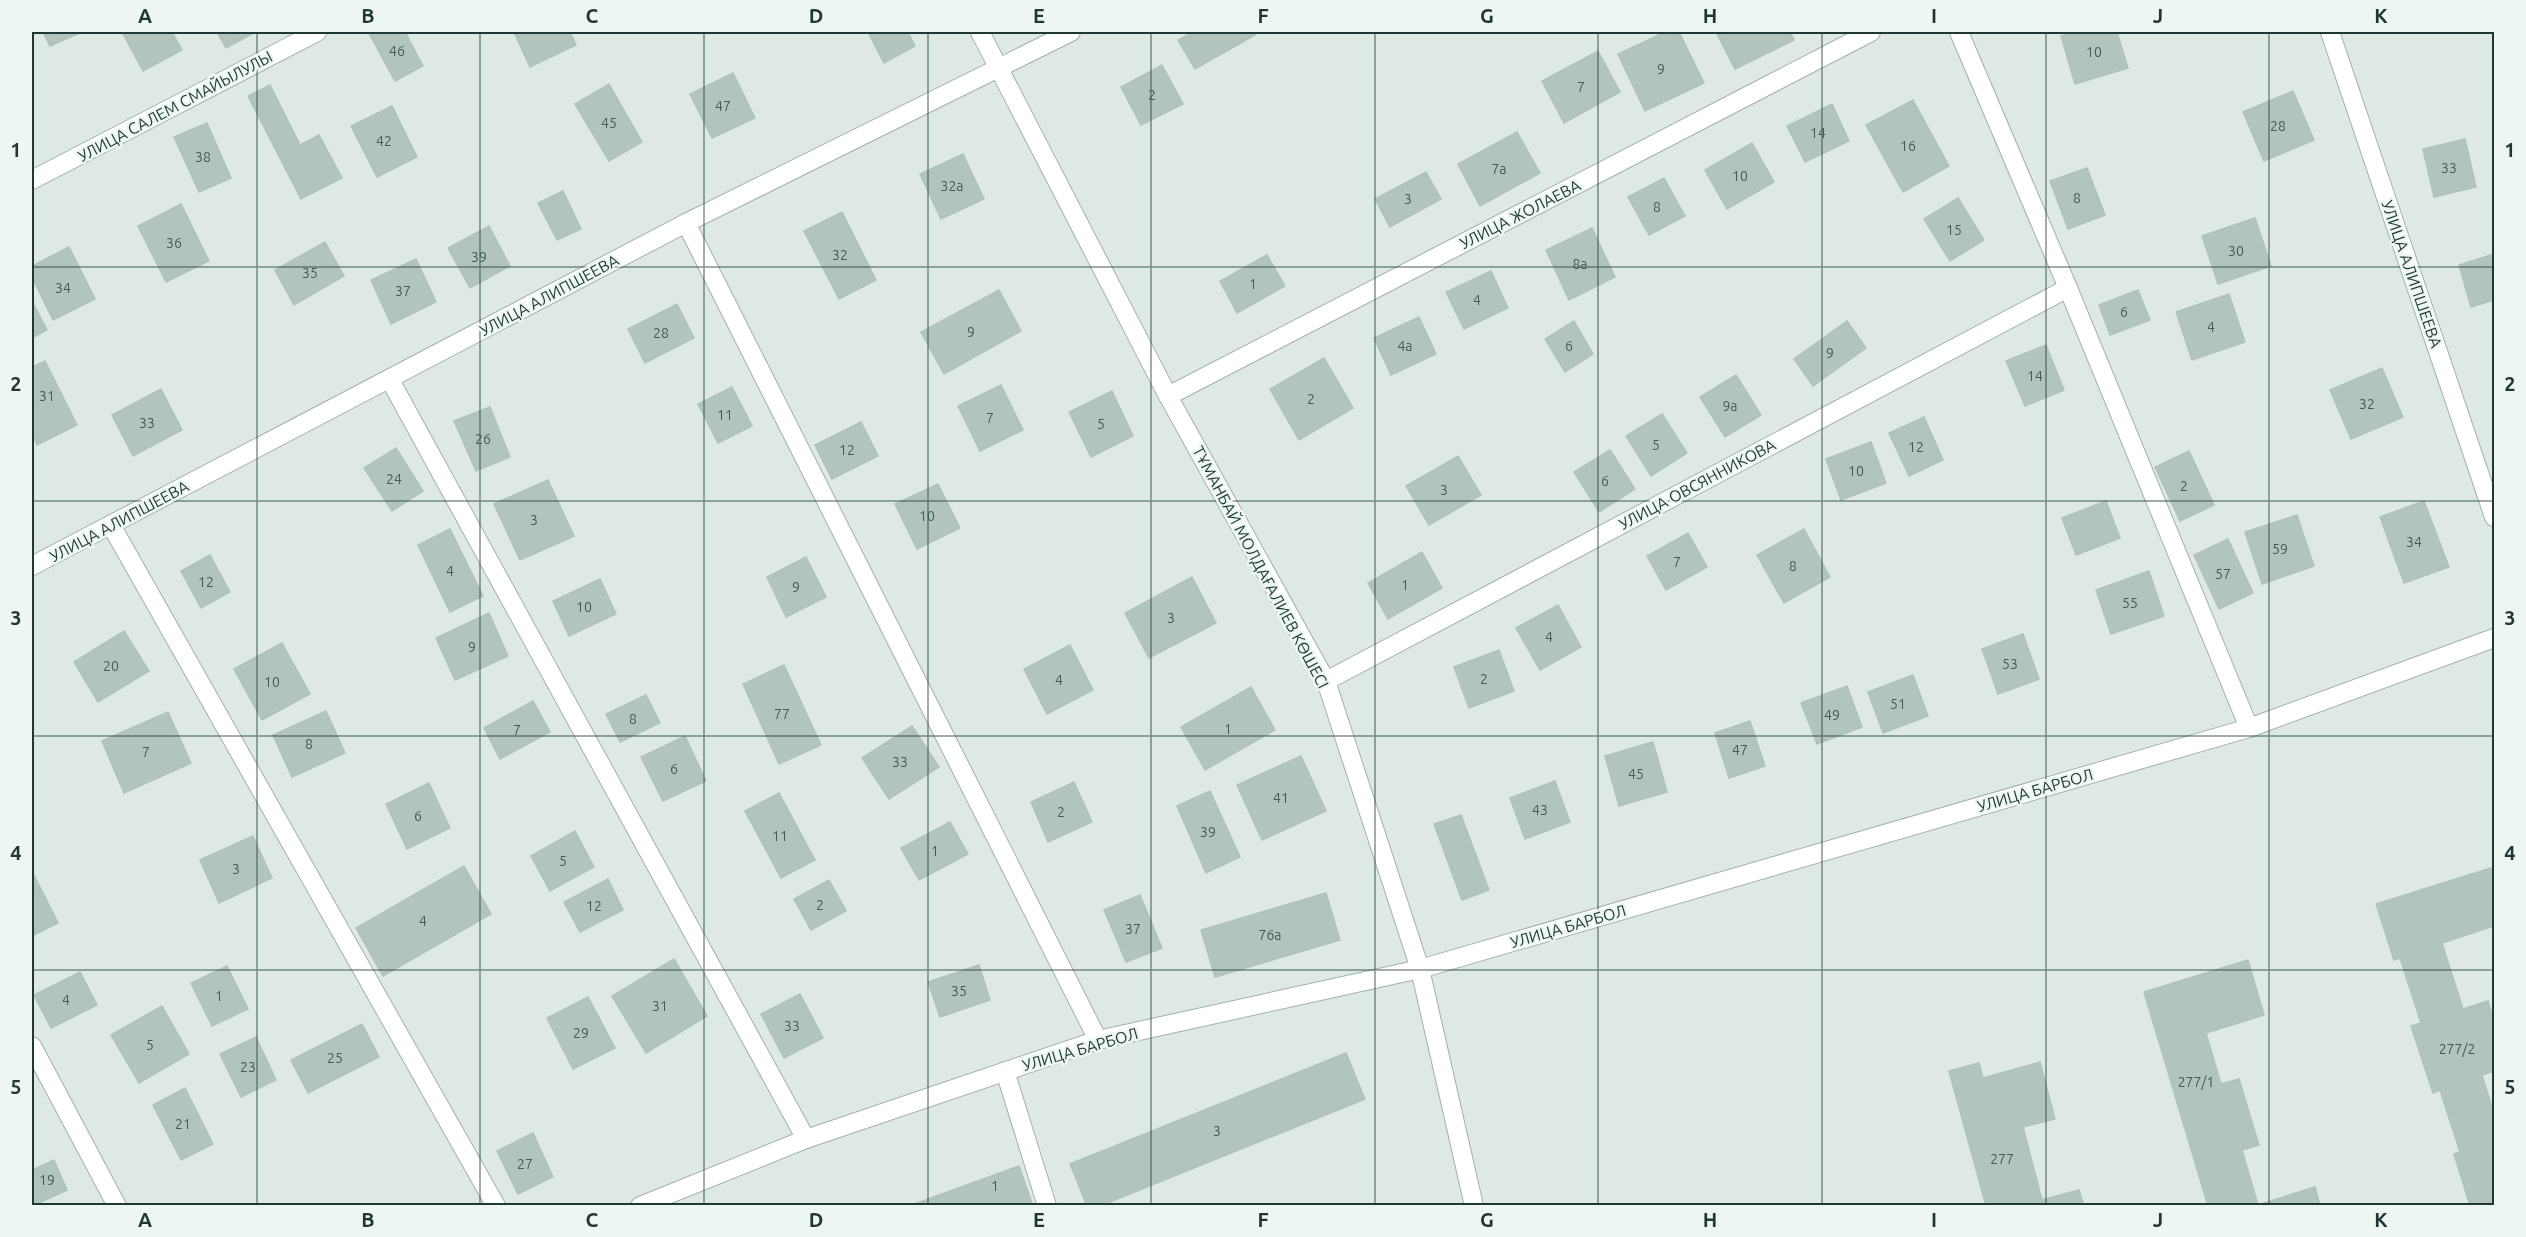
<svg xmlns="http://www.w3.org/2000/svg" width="2526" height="1237" font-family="Ubuntu,sans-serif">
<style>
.building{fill:#b3c4bd;stroke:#b0c3bb;stroke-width:1.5}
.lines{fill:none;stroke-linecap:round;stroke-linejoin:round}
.minor-casing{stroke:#a1b1ab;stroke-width:20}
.minor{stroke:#fff;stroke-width:18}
.grid{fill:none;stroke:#1f3932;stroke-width:1.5;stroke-opacity:0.55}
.labels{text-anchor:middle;stroke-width:5;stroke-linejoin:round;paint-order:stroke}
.number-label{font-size:14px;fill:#445c55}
.street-label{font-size:16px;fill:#1f3932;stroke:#eef6f2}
.neatline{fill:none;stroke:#1f3932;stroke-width:2}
.grid-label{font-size:20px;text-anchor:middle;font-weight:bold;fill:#1f3932}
</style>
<rect width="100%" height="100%" fill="#dee9e4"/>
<g class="building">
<path d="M43,32H82L50,46Z"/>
<path d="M122,32H172L182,50L143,71Z"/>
<path d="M217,32H256L226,48Z"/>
<path d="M377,32H405L423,66L395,81L370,35Z"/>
<path d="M514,32H570L576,45L530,67Z"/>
<path d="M868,32H908L915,46L884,63Z"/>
<path d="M1193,32H1253L1255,35L1195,69L1178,40Z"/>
<path d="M1665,32H1679L1704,83L1645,111L1618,54Z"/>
<path d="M1716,32H1790L1794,40L1735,69Z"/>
<path d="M2076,32H2117L2128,68L2075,84L2061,36Z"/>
<path d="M1598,51L1620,92L1564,123L1542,81Z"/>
<path d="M1162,65L1183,104L1141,125L1121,87Z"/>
<path d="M733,73L755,118L712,138L690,94Z"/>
<path d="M609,84L642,142L609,161L575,104Z"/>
<path d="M270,85L300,145L319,135L342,178L301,199L248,96Z"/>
<path d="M2293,91L2314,140L2264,161L2243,112Z"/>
<path d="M1913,100L1949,166L1903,192L1866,125Z"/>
<path d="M1832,104L1849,141L1805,162L1787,126Z"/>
<path d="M392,106L417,157L377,177L351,126Z"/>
<path d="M207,123L231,178L199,192L174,137Z"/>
<path d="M1517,132L1540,173L1480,206L1458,164Z"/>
<path d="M2465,139L2476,187L2434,197L2423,149Z"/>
<path d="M1752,143L1774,182L1727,209L1705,170Z"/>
<path d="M963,154L984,199L941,219L920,174Z"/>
<path d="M2087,168L2105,215L2068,229L2050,181Z"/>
<path d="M1426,172L1441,199L1390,227L1375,199Z"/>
<path d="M1664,178L1685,216L1649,235L1628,197Z"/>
<path d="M563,191L581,229L557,240L538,203Z"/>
<path d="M1958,198L1984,240L1950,261L1924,219Z"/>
<path d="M181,204L209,261L166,282L138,226Z"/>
<path d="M842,212L876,280L839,299L804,231Z"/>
<path d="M2255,218L2271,266L2218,284L2202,236Z"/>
<path d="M489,226L510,266L470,288L448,248Z"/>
<path d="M1592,228L1615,277L1569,300L1546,250Z"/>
<path d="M325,242L344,276L294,305L275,270Z"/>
<path d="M69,247L95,299L53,320L32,277V266Z"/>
<path d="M2494,254V300L2471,307L2459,265Z"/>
<path d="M1267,255L1285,286L1237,313L1220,281Z"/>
<path d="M416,259L436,302L391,324L371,280Z"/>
<path d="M1491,271L1508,308L1464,329L1446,292Z"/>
<path d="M999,290L1021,331L944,374L921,332Z"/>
<path d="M2138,290L2150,320L2110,335L2099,305Z"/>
<path d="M2229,294L2245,342L2192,360L2176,312Z"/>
<path d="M32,301L47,330L32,338Z"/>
<path d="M677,304L694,338L645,363L628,329Z"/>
<path d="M1419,317L1436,354L1391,375L1374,338Z"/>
<path d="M1574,321L1593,354L1565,372L1545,339Z"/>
<path d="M1847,321L1866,348L1813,386L1794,359Z"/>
<path d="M2046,345L2064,390L2025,406L2006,361Z"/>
<path d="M1324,358L1353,408L1299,440L1270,389Z"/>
<path d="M45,361L77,425L37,445L32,433V367Z"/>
<path d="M2382,368L2403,417L2351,439L2330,390Z"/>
<path d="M1736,375L1761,415L1725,437L1700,397Z"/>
<path d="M1001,385L1023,430L980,451L958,406Z"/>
<path d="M732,387L752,426L718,443L698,404Z"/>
<path d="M161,389L182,430L133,456L112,415Z"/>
<path d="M1112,391L1133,436L1091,457L1069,412Z"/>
<path d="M490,407L510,457L476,471L454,421Z"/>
<path d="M1662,414L1687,453L1651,476L1626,436Z"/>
<path d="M1924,417L1943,460L1909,476L1889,433Z"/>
<path d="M861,422L878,456L832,479L815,445Z"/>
<path d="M1871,442L1886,483L1841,500L1826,459Z"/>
<path d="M396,448L423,491L392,511L364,468Z"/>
<path d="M1610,450L1635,489L1599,512L1574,472Z"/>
<path d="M2189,451L2214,505L2180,521L2155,467Z"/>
<path d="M1458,456L1481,495L1429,525L1406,486Z"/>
<path d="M548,480L574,536L520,560L494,504Z"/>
<path d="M938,484L960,528L917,549L895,504Z"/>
<path d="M2106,501L2120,538L2076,555L2062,518Z"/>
<path d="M2424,501L2449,567L2404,583L2380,517Z"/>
<path d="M2297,515L2314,566L2262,584L2245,532Z"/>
<path d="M450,529L483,596L450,612L418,545Z"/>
<path d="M1804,529L1830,577L1784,603L1757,555Z"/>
<path d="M1688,533L1707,567L1666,590L1647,556Z"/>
<path d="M2228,539L2253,593L2219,609L2194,555Z"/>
<path d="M1422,552L1442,588L1388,619L1368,583Z"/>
<path d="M210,555L230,592L201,608L181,571Z"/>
<path d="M806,557L826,597L786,617L767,577Z"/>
<path d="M2149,571L2164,616L2111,634L2096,590Z"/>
<path d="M1192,577L1216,623L1149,658L1125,613Z"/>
<path d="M600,579L616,614L569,636L553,601Z"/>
<path d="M1558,605L1581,647L1540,670L1516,628Z"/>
<path d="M489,613L508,656L455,680L436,638Z"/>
<path d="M124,631L149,671L98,702L74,662Z"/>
<path d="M2023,634L2039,679L1998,694L1982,649Z"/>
<path d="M282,643L310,694L262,720L234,669Z"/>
<path d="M1070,645L1093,690L1047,714L1024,669Z"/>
<path d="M1499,650L1514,691L1469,708L1454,667Z"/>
<path d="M784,665L821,745L779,764L743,684Z"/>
<path d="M1913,675L1928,716L1883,733L1868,692Z"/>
<path d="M1847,686L1862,727L1817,744L1801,703Z"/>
<path d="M1251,687L1275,730L1205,770L1181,727Z"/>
<path d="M646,695L660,723L620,742L606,714Z"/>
<path d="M533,701L550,732L500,759L484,728Z"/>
<path d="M326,711L345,753L292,777L273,735Z"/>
<path d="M168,712L191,763L124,793L102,741Z"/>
<path d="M1750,721L1765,766L1729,778L1715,733Z"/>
<path d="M912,726L939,767L889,799L862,758Z"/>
<path d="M685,736L706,781L663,801L641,757Z"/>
<path d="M1653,742L1667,792L1619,806L1605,756Z"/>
<path d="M1301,756L1326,811L1262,840L1237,785Z"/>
<path d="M1555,781L1570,822L1525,839L1510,798Z"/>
<path d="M1074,782L1092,822L1048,842L1031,802Z"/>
<path d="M429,783L450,828L407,849L386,804Z"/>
<path d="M1210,791L1240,857L1206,873L1177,806Z"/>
<path d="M779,793L815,860L781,878L745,811Z"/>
<path d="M1461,815L1489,890L1462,900L1434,824Z"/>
<path d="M950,822L968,854L919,880L901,848Z"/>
<path d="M575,831L594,867L550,891L531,856Z"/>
<path d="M253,836L272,878L219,903L200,860Z"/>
<path d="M464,866L491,914L383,976L356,928Z"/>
<path d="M2494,867V926L2442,943L2463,1009L2488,1001L2494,1022V1071L2482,1075L2494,1114V1203L2470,1206L2454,1154L2460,1152L2440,1090L2433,1093L2411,1026L2421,1023L2400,958L2394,960L2376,904Z"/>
<path d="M33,873L58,923L32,936V874Z"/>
<path d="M608,879L623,910L580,932L564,902Z"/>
<path d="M829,880L846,911L811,930L794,899Z"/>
<path d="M1326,893L1340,940L1215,977L1201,930Z"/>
<path d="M1140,895L1162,948L1126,962L1104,910Z"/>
<path d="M674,959L707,1016L646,1053L612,996Z"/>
<path d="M2248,960L2264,1015L2206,1033L2221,1084L2239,1079L2259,1145L2242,1150L2258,1205L2315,1187L2320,1206H2208L2144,992Z"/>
<path d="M979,965L990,1000L940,1017L928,982Z"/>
<path d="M227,966L248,1009L212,1026L191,983Z"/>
<path d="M80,972L97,1005L51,1028L34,995Z"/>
<path d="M800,994L823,1038L784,1058L761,1014Z"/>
<path d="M588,997L615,1048L573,1069L547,1018Z"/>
<path d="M162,1006L189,1054L139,1083L111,1035Z"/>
<path d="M362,1024L379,1057L308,1093L291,1060Z"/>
<path d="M256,1037L276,1080L241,1097L220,1054Z"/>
<path d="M1346,1053L1365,1099L1100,1206H1087L1070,1164Z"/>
<path d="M2040,1062L2055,1119L2023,1127L2042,1200L2079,1190L2084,1206H1986L1949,1071L1979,1063L1983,1078Z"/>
<path d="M185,1088L213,1144L181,1160L153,1105Z"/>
<path d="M533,1133L553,1177L518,1194L497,1151Z"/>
<path d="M54,1160L67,1190L32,1206V1170Z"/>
<path d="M1019,1166L1033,1206H909Z"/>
</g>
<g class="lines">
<defs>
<g id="minor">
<path d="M980,32L1168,396L1326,681L1420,969L1474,1206"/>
<path d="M1959,32L2068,288L2249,728"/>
<path d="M2330,32L2494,517"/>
<path d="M32,180L317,32"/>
<path d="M686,223L1098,1040"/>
<path d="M390,380L806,1139"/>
<path d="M1168,396L1871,32"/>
<path d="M111,525L496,1206"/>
<path d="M32,566L686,223L1071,32"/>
<path d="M1326,681L2068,288"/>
<path d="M32,1046L117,1206"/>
<path d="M1005,1071L1047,1206"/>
<path d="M640,1206L806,1139L1098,1040L1420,969L2249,728L2494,638"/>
</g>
</defs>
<use href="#minor" class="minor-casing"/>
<use href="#minor" class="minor"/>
</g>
<path class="grid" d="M257,32V1206M480,32V1206M704,32V1206M928,32V1206M1151,32V1206M1375,32V1206M1598,32V1206M1822,32V1206M2046,32V1206M2269,32V1206M32,267H2494M32,501H2494M32,736H2494M32,970H2494"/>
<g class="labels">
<g class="number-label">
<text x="397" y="56">46</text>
<text x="2094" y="57">10</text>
<text x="1661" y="74">9</text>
<text x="1581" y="92">7</text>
<text x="1152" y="100">2</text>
<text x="723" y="111">47</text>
<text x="609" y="128">45</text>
<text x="2278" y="131">28</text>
<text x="1818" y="138">14</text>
<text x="384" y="146">42</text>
<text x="1908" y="151">16</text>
<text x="203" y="162">38</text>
<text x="2449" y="173">33</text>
<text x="1499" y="174">7а</text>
<text x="1740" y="181">10</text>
<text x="952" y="191">32а</text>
<text x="2077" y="203">8</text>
<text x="1408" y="204">3</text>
<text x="1657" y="212">8</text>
<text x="1954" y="235">15</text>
<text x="174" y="248">36</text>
<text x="2236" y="256">30</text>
<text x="840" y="260">32</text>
<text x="479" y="262">39</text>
<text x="1580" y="269">8а</text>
<text x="310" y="278">35</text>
<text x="1253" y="289">1</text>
<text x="63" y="293">34</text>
<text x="403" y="296">37</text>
<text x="1477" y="305">4</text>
<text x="2124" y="317">6</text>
<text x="2211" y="332">4</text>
<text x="971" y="337">9</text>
<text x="661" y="338">28</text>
<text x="1405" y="351">4а</text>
<text x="1569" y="351">6</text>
<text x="1830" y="358">9</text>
<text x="2035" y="381">14</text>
<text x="47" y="401">31</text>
<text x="1311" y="404">2</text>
<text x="2367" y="409">32</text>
<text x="1730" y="411">9а</text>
<text x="725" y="420">11</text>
<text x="990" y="423">7</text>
<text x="147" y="428">33</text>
<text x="1101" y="429">5</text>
<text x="483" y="444">26</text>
<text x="1656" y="450">5</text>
<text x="1916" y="452">12</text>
<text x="847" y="455">12</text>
<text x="1856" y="476">10</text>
<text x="394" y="484">24</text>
<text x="1605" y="486">6</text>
<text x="2184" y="491">2</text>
<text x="1444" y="495">3</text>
<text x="927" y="521">10</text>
<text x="534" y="525">3</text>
<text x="2414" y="547">34</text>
<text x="2280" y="554">59</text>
<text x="1677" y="567">7</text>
<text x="1793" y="571">8</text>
<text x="450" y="576">4</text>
<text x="2223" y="579">57</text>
<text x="206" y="587">12</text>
<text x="1405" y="590">1</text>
<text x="796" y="592">9</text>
<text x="2130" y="608">55</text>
<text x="584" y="612">10</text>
<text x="1171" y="623">3</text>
<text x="1549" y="642">4</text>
<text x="472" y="652">9</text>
<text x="2010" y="669">53</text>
<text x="111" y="671">20</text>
<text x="1484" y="684">2</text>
<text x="1059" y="685">4</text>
<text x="272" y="687">10</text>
<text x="1898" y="709">51</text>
<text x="782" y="719">77</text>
<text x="1832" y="720">49</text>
<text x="633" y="724">8</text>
<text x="1228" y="734">1</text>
<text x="517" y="735">7</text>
<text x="309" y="749">8</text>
<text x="1740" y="755">47</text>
<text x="146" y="757">7</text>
<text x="900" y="767">33</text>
<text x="674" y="774">6</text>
<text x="1636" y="779">45</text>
<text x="1281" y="803">41</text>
<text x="1540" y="815">43</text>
<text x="1061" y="817">2</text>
<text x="418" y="821">6</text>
<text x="1208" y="837">39</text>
<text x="780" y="841">11</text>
<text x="935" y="856">1</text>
<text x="563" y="866">5</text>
<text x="236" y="874">3</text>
<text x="820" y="910">2</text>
<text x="594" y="911">12</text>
<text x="423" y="926">4</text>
<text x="1133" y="934">37</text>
<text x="1270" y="940">76а</text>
<text x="959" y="996">35</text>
<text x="219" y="1001">1</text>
<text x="66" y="1005">4</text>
<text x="660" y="1011">31</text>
<text x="792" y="1031">33</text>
<text x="581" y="1038">29</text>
<text x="150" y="1050">5</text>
<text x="2457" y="1054">277/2</text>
<text x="335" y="1063">25</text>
<text x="248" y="1072">23</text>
<text x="2196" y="1087">277/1</text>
<text x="183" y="1129">21</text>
<text x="1217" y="1136">3</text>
<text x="2002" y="1164">277</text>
<text x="525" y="1169">27</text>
<text x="47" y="1185">19</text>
<text x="995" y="1191">1</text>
</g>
<g class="street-label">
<text transform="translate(175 106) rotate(-28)" y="6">УЛИЦА САЛЕМ СМАЙЫЛУЛЫ</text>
<text transform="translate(1520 214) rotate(-27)" y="6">УЛИЦА ЖОЛАЕВА</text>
<text transform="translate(2412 274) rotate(71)" y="6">УЛИЦА АЛИПШЕЕВА</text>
<text transform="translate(549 295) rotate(-28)" y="6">УЛИЦА АЛИПШЕЕВА</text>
<text transform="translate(1697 484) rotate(-28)" y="6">УЛИЦА ОВСЯННИКОВА</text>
<text transform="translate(119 521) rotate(-28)" y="6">УЛИЦА АЛИПШЕЕВА</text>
<text transform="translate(1261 567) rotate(62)" y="6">ТҰМАНБАЙ МОЛДАҒАЛИЕВ КӨШЕСІ</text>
<text transform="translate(2035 790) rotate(-16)" y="6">УЛИЦА БАРБОЛ</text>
<text transform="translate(1568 926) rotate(-16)" y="6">УЛИЦА БАРБОЛ</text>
<text transform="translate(1080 1049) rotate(-16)" y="6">УЛИЦА БАРБОЛ</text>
</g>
</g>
<rect width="2526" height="1237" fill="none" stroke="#eef6f2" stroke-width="66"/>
<rect x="33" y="33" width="2460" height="1171" class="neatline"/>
<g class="grid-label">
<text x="145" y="23">A</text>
<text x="368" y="23">B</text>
<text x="592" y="23">C</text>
<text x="816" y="23">D</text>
<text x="1039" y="23">E</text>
<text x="1263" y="23">F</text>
<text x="1487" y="23">G</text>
<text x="1710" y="23">H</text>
<text x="1934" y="23">I</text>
<text x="2158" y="23">J</text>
<text x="2381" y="23">K</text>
<text x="16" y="157">1</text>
<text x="2510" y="157">1</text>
<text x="16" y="391">2</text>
<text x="2510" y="391">2</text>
<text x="16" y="625">3</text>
<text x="2510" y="625">3</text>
<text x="16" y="860">4</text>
<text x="2510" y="860">4</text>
<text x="16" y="1094">5</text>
<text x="2510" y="1094">5</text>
<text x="145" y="1227">A</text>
<text x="368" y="1227">B</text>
<text x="592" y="1227">C</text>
<text x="816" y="1227">D</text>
<text x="1039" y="1227">E</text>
<text x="1263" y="1227">F</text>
<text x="1487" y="1227">G</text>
<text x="1710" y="1227">H</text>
<text x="1934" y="1227">I</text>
<text x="2158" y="1227">J</text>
<text x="2381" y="1227">K</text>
</g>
</svg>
